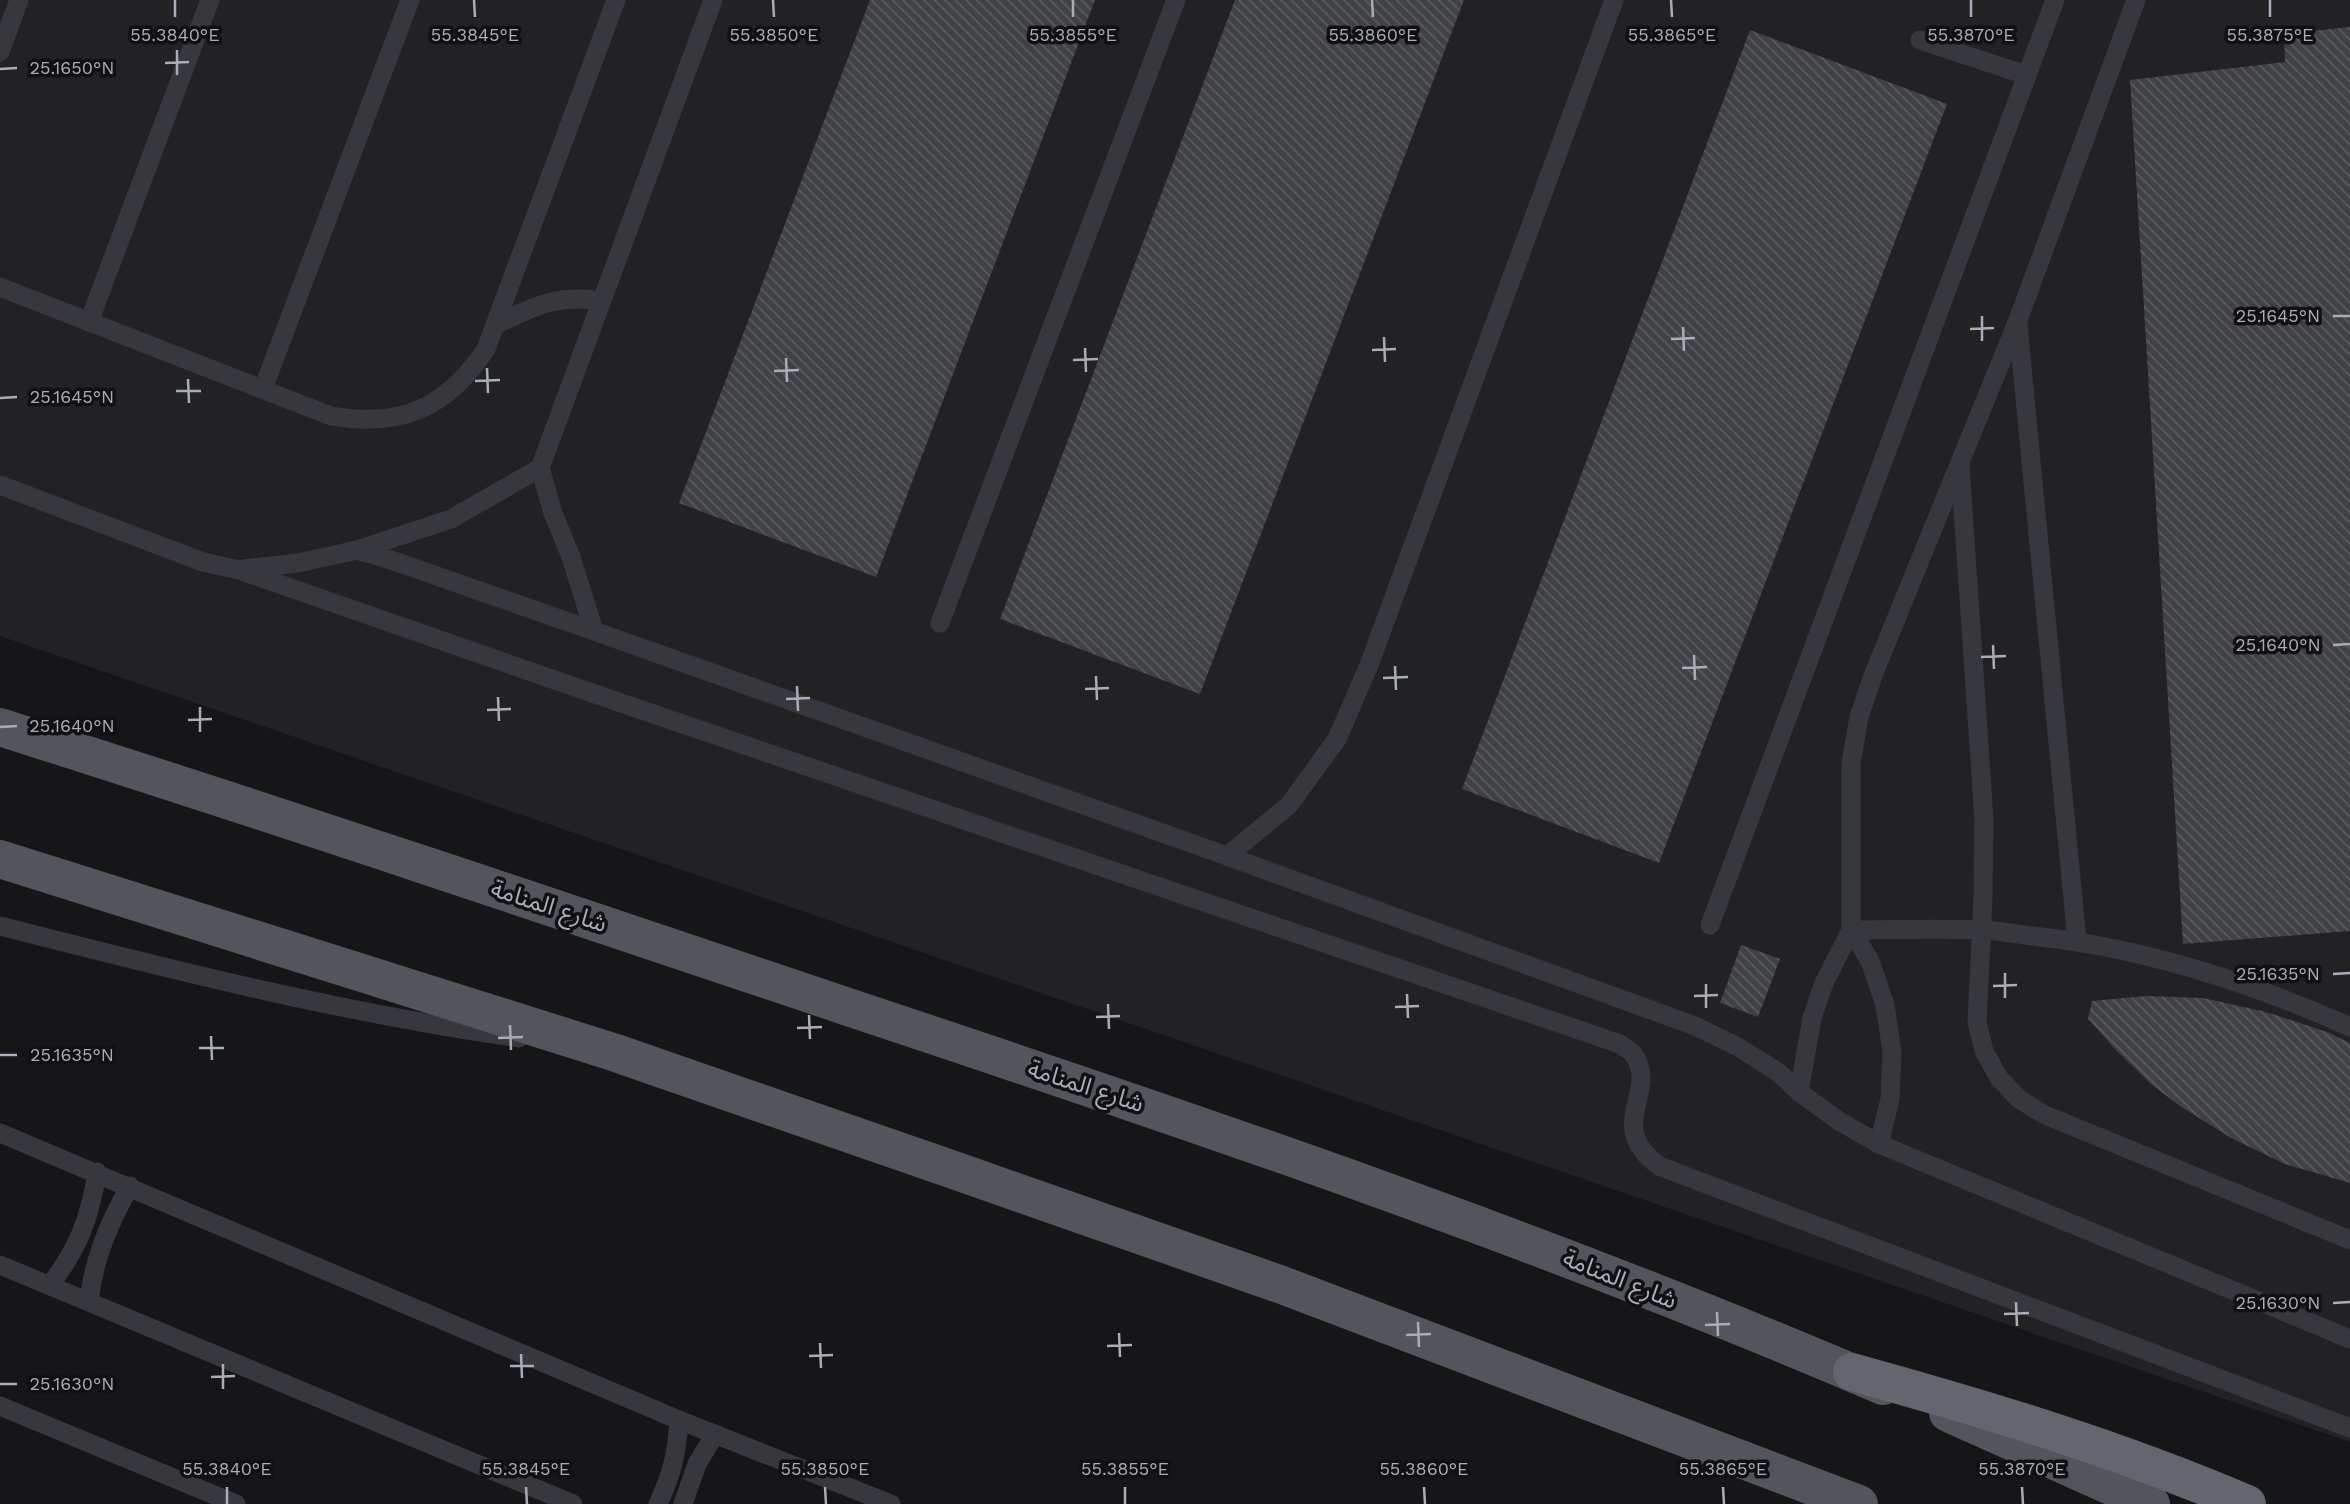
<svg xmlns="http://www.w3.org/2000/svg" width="2350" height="1504" font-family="'Work Sans','Noto Sans Arabic',sans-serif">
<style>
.built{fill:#222225}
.building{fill:url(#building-back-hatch)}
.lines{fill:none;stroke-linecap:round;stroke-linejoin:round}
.service{stroke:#37383d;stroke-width:19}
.primary{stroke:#53555c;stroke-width:38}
.motorway{stroke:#63666e;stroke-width:38}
.ticks{fill:none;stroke:#a8adb8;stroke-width:2.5}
.labels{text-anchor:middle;stroke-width:7;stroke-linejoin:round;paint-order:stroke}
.street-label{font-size:24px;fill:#a8adb8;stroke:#111113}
.ticks-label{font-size:18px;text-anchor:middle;fill:#a8adb8;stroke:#111113;stroke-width:7;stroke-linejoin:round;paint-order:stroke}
</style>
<defs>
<pattern id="building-back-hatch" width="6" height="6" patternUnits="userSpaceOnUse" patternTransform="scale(1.75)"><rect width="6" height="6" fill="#404145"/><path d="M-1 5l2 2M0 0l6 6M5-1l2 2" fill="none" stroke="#595a5e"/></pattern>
</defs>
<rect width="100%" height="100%" fill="#161618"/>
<path class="built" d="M0,0H2350V1442L0,636Z"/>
<g class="building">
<path d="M870,0H1095L876,577L679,503Z"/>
<path d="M1235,0H1464L1200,694L1000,619Z"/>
<path d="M2350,27V931L2183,944L2130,80L2285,62L2284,34Z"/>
<path d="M1750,30L1947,104L1659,863L1462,789Z"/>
<path d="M1741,945L1780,959L1758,1017L1720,1003Z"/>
<path d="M2146,996L2203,998L2266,1012L2327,1032L2350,1043V1183L2285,1164L2233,1139L2180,1106L2151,1084L2116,1050L2088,1019L2092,1001Z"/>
</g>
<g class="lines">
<g class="service">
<path d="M1920,40L2026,75"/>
<path d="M0,52L19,0"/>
<path d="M0,287L331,416C401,428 447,408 486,349L616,0"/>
<path d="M89,322L210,0"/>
<path d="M495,325C534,306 558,294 602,301"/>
<path d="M2018,325L2077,941"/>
<path d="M263,389L410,0"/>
<path d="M1960,466L1984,819L1983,899L1977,1022L1984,1051L1999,1078L2019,1099L2045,1115L2350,1240"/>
<path d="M0,485L203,562L239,570L595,694L1620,1044C1624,1047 1630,1050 1633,1054C1661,1091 1603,1124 1659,1166L2350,1428"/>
<path d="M357,550L394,561L594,631L1227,856L1695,1026L1738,1047L1778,1072L1799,1092L1839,1121L1879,1144L2350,1339"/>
<path d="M243,569L298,563L357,550L451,519L540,468"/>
<path d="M940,623L1176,0"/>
<path d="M594,631L571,557L553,513L540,468L713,0"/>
<path d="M1227,856L1289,805L1337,739L1369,665L1614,0"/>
<path d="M1710,925L2055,0"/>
<path d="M0,926C172,970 343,1013 519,1038"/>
<path d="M1851,930C1894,930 1937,928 1979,930C1997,930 2015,934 2033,936C2144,948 2248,981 2350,1027"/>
<path d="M1851,930L1870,961L1885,1005L1892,1052L1890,1099L1879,1144"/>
<path d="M1799,1092L1812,1018L1824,983L1851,930V763L1859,717L1874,673L2018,320L2136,0"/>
<path d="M0,1133L679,1420L891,1504"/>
<path d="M0,1265L573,1504"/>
<path d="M50,1285C78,1249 90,1218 97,1172"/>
<path d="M89,1301C94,1258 109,1223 130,1186"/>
<path d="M0,1406L236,1504"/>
<path d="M658,1504C672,1474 677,1453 679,1420"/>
<path d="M683,1504L697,1464L715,1434"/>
</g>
<g class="primary">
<path d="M0,727C287,818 572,914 857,1010C1203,1125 1548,1242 1883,1386"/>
<path d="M0,859L613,1052L948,1168L1282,1285L1859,1504"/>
<path d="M1948,1413L2151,1504"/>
</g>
<path class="motorway" d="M1852,1372C1986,1409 2119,1449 2247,1504"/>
</g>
<path class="ticks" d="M175,0V17M474,0L475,17M773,0L774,17M1073,0V17M1372,0L1373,17M1671,0L1672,17M1971,0V17M2270,0V17M177,50V75M165,63L189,62M0,69L17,68M1982,316V341M2333,316H2350M1683,327L1684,351M1970,329L1994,328M1384,337L1385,362M1671,339L1695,338M1085,348L1086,372M1372,350L1396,349M786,358L787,382M1073,360L1098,359M487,368L488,393M774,371L799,370M188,379L189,403M475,381L500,380M176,391H201M0,398L17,397M1993,645L1994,669M2333,645L2350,644M1694,655L1695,680M1981,657L2006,656M1395,666L1396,690M1682,668L1707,667M1096,676L1097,700M1383,678L1408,677M797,686L798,711M1085,689L1109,688M498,697L499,721M786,699L810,698M200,707V732M487,710L511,709M188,720L212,719M0,727L17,726M2005,973V998M2333,974L2350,973M1706,984V1008M1993,986L2017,985M1407,994L1408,1018M1694,996L1718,995M1108,1004L1109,1029M1395,1007L1419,1006M809,1015L810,1039M1096,1017L1120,1016M510,1025L511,1050M797,1028L822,1027M211,1036L212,1060M498,1038L523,1037M199,1048H224M0,1055H17M2016,1302L2017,1326M2333,1303L2350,1302M1717,1312L1718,1336M2004,1314L2029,1313M1418,1322L1419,1347M1705,1325L1730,1324M1119,1333L1120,1357M1406,1335L1431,1334M820,1343L821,1368M1107,1346L1132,1345M521,1354L522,1378M809,1356L833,1355M223,1364V1389M510,1366H534M211,1377L235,1376M0,1384H17M227,1487V1504M526,1487L527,1504M825,1487L826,1504M1125,1487V1504M1424,1487L1425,1504M1723,1487L1724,1504M2022,1487L2023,1504"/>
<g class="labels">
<g class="street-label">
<text transform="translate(549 906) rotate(18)" y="8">شارع المنامة</text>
<text transform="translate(1086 1086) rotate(18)" y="8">شارع المنامة</text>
<text transform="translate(1620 1279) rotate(22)" y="8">شارع المنامة</text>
</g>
</g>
<g class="ticks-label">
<text x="175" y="41">55.3840°E</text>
<text x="475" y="41">55.3845°E</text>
<text x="774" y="41">55.3850°E</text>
<text x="1073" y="41">55.3855°E</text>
<text x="1373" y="41">55.3860°E</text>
<text x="1672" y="41">55.3865°E</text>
<text x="1971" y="41">55.3870°E</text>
<text x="2270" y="41">55.3875°E</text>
<text x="72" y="74">25.1650°N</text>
<text x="2278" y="322">25.1645°N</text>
<text x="72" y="403">25.1645°N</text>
<text x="2278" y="651">25.1640°N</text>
<text x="72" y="732">25.1640°N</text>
<text x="2278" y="980">25.1635°N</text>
<text x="72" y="1061">25.1635°N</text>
<text x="2278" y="1309">25.1630°N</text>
<text x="72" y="1390">25.1630°N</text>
<text x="227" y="1475">55.3840°E</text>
<text x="526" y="1475">55.3845°E</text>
<text x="825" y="1475">55.3850°E</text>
<text x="1125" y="1475">55.3855°E</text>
<text x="1424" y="1475">55.3860°E</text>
<text x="1723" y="1475">55.3865°E</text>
<text x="2022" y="1475">55.3870°E</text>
</g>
</svg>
